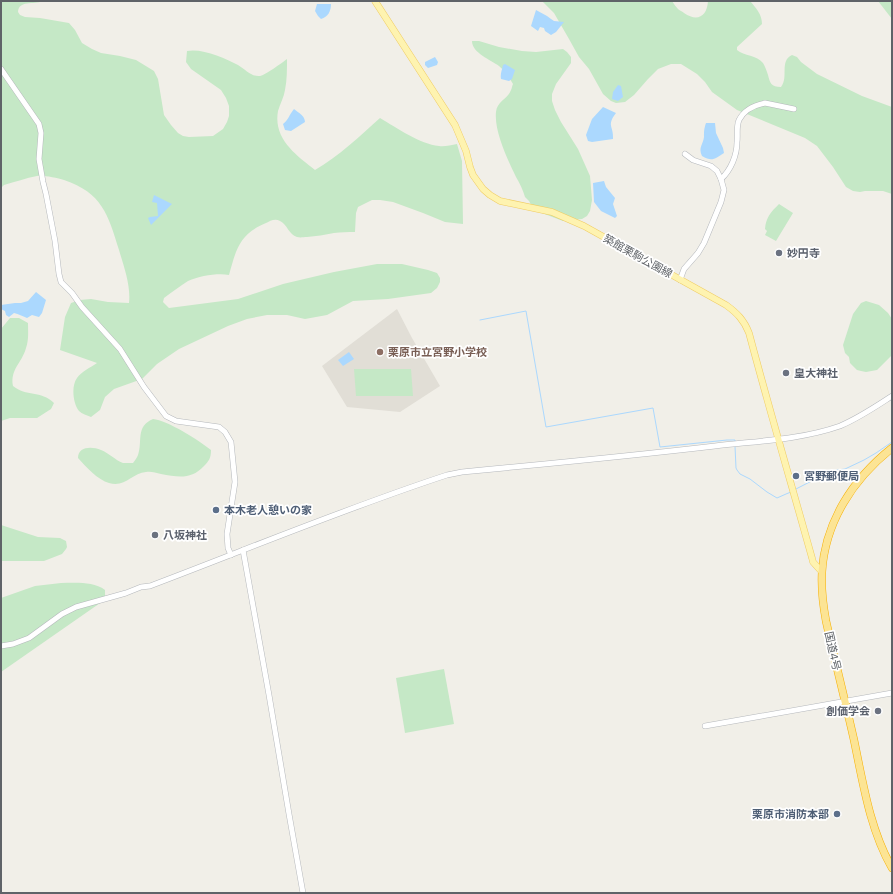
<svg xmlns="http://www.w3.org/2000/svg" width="893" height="894" font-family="'DM Sans','Noto Sans JP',sans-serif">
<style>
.education{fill:#e1ded6}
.green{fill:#c5e8c6}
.water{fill:#abd8fe}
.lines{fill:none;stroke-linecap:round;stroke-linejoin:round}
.stream{stroke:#abd8fe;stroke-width:1}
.minor-casing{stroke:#b5b8bc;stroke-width:6}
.major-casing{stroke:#f0cc62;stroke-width:7}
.highway-casing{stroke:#f6b003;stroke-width:8}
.minor{stroke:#fff;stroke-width:5}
.major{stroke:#fef3b0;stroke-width:6}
.highway{stroke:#fce494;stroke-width:7}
.worship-dot{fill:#6b7280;stroke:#fff;stroke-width:1.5}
.education-dot{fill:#8d6e63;stroke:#fff;stroke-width:1.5}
.service-dot{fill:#5c6f8a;stroke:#fff;stroke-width:1.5}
.labels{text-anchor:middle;stroke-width:3.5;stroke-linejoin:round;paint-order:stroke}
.worship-label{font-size:11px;font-weight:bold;fill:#5b616d;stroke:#fff;text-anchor:start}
.street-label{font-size:11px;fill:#5f6368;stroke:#fff}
.education-label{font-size:11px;font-weight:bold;fill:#785e54;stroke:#fff;text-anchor:start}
.service-label{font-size:11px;font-weight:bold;fill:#4e5e75;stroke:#fff;text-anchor:start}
</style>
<rect width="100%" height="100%" fill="#f1efe8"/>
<path class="education" d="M397,309L412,338L440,386L400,412L347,407L322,366Z"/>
<g class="green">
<path d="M1,1H43C33,5 19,0 18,12L20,15L25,17L40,18L69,23L75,30L82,43L92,49L101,53L120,56L136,60L154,71L158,79L164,115L171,125L178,133L183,136L189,137L213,136L223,129L227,122L229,116V106L226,98L221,90L191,69L186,62L187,51C202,48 225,58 238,65C245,69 251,77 260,76C265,75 282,63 287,59C287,70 287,80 285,90C284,97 280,104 278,111C273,139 296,155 315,170C339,156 360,136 380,118C397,128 420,144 439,146C444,147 451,145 457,144L462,161L463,224L445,222L423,213L393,202L380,200H372L358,207L356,213L355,232C348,232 341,232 334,233C325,235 316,236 307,237C303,237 301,238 297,237C289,235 287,224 280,221C275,218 270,221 266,223C239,234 236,250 229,275C217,273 200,276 188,281C180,286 172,292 164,298L163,302L169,308L238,299L283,284L334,272L377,264H402L428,270L437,273L440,278V282L437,288L431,293L388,299L353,301L327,315L305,319L287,315H267L247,319L228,326L179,349L157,364L142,379L114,389L105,397L100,410L91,417C87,415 82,414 79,411C73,404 71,386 77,378C82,371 90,368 97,363L60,350L65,317L71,303L80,300L91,299L108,302L129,303C131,286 124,267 119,250C108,214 102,193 64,180C57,178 43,175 37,176C26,178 15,182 4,185L1,188Z"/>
<path d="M542,1H672C674,4 676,7 678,9C679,10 683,12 684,13C697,22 707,17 708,1H750C756,8 762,14 762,24L737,47V50C744,56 757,55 763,63C765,66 767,72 768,75C770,83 771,87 781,87C789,77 779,61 792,55L797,57L801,62L817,74L862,96L892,107V194L883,191H865L860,192L853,191L846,187L833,167L817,146L805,138L737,110L712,92L705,82L697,74L681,64H671L658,69L648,79L634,95L625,102L616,103L611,101L603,94L589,69L579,57L569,39L554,13Z"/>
<path d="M878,1H892V19Z"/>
<path d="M472,41H479L499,47L522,51L536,52L563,49L567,52L571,57V63L556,84L552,94V101L555,110L561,122L578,149L590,176L592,200L590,211L587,216L582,219L563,221L534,210L529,201L525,197C523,190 520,184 516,177C508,160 494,132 496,112C497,101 508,99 511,90C512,88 512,86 513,84C509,77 505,71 499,66C491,60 472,53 472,41Z"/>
<path d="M779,204L793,213L776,241L765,235L767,231L765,229C766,217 771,212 779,204Z"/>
<path d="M866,301L879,305L888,313L892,319V355L877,370L866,372L861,371L857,370L850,363L849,357L845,353L843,345L853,314L861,303Z"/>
<path d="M10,318H19L28,323C28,331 29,340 26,348C22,363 10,369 13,386C26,397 41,390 54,403L51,409L37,418H10L1,421V329Z"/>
<path d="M354,369H411L413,396H356Z"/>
<path d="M153,419C167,420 200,441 211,450C211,458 209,461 204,466C191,480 178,477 161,474C156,473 151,471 146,472C132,473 125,488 109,483C98,480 86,467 78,458C78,447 91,446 101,450C109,453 115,460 123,463C126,463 130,463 133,463C135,460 137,458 138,455C143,441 135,427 153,419Z"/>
<path d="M1,525L38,537L60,538L66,541L67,547L66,549L62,554L44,561H1Z"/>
<path d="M61,583C75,583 93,581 105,590V596L103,601L1,672V598L35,586Z"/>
<path d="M444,669L454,724L405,733L396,678Z"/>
</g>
<g class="water">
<path d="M317,4H331C331,11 328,17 321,19L318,16L315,11Z"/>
<path d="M536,10L547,16L551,19L554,21L564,22L556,32L551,35L545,31L544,28L540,27L538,31L531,26Z"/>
<path d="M435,57L438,62L437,65L428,68L425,65V62Z"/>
<path d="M505,64L515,70L512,79L509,81L501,79C500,74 502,70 503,65Z"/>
<path d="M618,85L621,86L623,97L618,101L612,99L613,92Z"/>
<path d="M603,107L616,113C606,126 614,126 613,139L592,142L588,141L586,135L592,119Z"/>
<path d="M294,109C299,113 305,116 305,122L291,131L285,130L283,124C289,119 289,115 294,109Z"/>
<path d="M706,123H715L716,133L723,148L724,153C715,159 712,162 702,156C698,147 703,145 704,137C704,131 704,129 706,123Z"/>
<path d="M604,181L606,187L615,198L613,204L617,216L615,218L601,211L594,202L593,183Z"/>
<path d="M154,195L172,204L151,225L148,218L150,217L158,216L157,203L152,202Z"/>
<path d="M36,292L46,300L42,313L39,317L32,315L27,318C22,316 19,314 14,313L9,317L6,315L5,311L1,309V305L15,303H21L28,301Z"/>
<path d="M349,352L354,359L343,366L338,360Z"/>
</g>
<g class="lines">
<g class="stream">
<path d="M480,320L526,311L546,427L653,408L660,447L727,440H735V441"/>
<path d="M735,446L736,468L737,470L740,474L750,479L767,492L777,498L786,494L791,492"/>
<path d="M796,489L831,471L845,469L864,460L876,453L892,442"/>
</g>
<defs>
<g id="minor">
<path d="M1,69L39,124L41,133L39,159L43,182L46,194L55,241L59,274L61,282L72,293L82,307L120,349L144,387L166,416L176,421L219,427L225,432L231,442L235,482L227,534L228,548L231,555"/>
<path d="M721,179C731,170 737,155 737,142C738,135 736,127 739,120C744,110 755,105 765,103L794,109"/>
<path d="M680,280L684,269L698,253L704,243L721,202L724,190L721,179L717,171L711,166L693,160L685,154"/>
<path d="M243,550L269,695L289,814L303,893"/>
<path d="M1,646L13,644L29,638L62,614L76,607L126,593L141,587L150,586C248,549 346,508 447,475L462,472C546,464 630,456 715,446C756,441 800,440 840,426C859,418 875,407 892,396"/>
<path d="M705,726L892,693"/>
</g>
<path id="major" d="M375,1L455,125L466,151L470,167L473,175L483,189L490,195L500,201L552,212L584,226L726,305C737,313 744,320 749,333C769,408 791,483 812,558L813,562L822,572"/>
<path id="highway" d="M892,448C853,479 825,522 822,572C821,589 823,605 826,621C835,661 845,700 854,740C863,783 870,830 892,868"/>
</defs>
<use href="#minor" class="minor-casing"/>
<use href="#major" class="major-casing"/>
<use href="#highway" class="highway-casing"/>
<use href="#minor" class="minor"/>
<use href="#major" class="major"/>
<use href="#highway" class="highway"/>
</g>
<g class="worship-dot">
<circle cx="779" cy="253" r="4"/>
<circle cx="786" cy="373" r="4"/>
<circle cx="155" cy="535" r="4"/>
<circle cx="878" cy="711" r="4"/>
</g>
<circle class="education-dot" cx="380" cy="352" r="4"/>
<g class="service-dot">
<circle cx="796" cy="476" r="4"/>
<circle cx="216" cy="510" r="4"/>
<circle cx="837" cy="814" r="4"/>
</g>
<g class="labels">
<g class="worship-label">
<text x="787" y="257">妙円寺</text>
<text x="794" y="377">皇大神社</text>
<text x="163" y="539">八坂神社</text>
<text x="870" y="715" text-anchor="end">創価学会</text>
</g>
<g class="street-label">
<text transform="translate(638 256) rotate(29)" y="4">築館栗駒公園線</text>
<text transform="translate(833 651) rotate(77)" y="4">国道4号</text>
</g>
<g class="education-label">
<text x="388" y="356">栗原市立宮野小学校</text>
</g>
<g class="service-label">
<text x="804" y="480">宮野郵便局</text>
<text x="224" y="514">本木老人憩いの家</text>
<text x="829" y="818" text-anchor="end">栗原市消防本部</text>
</g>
</g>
<rect width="893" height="894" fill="none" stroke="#5f6368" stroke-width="4"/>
</svg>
